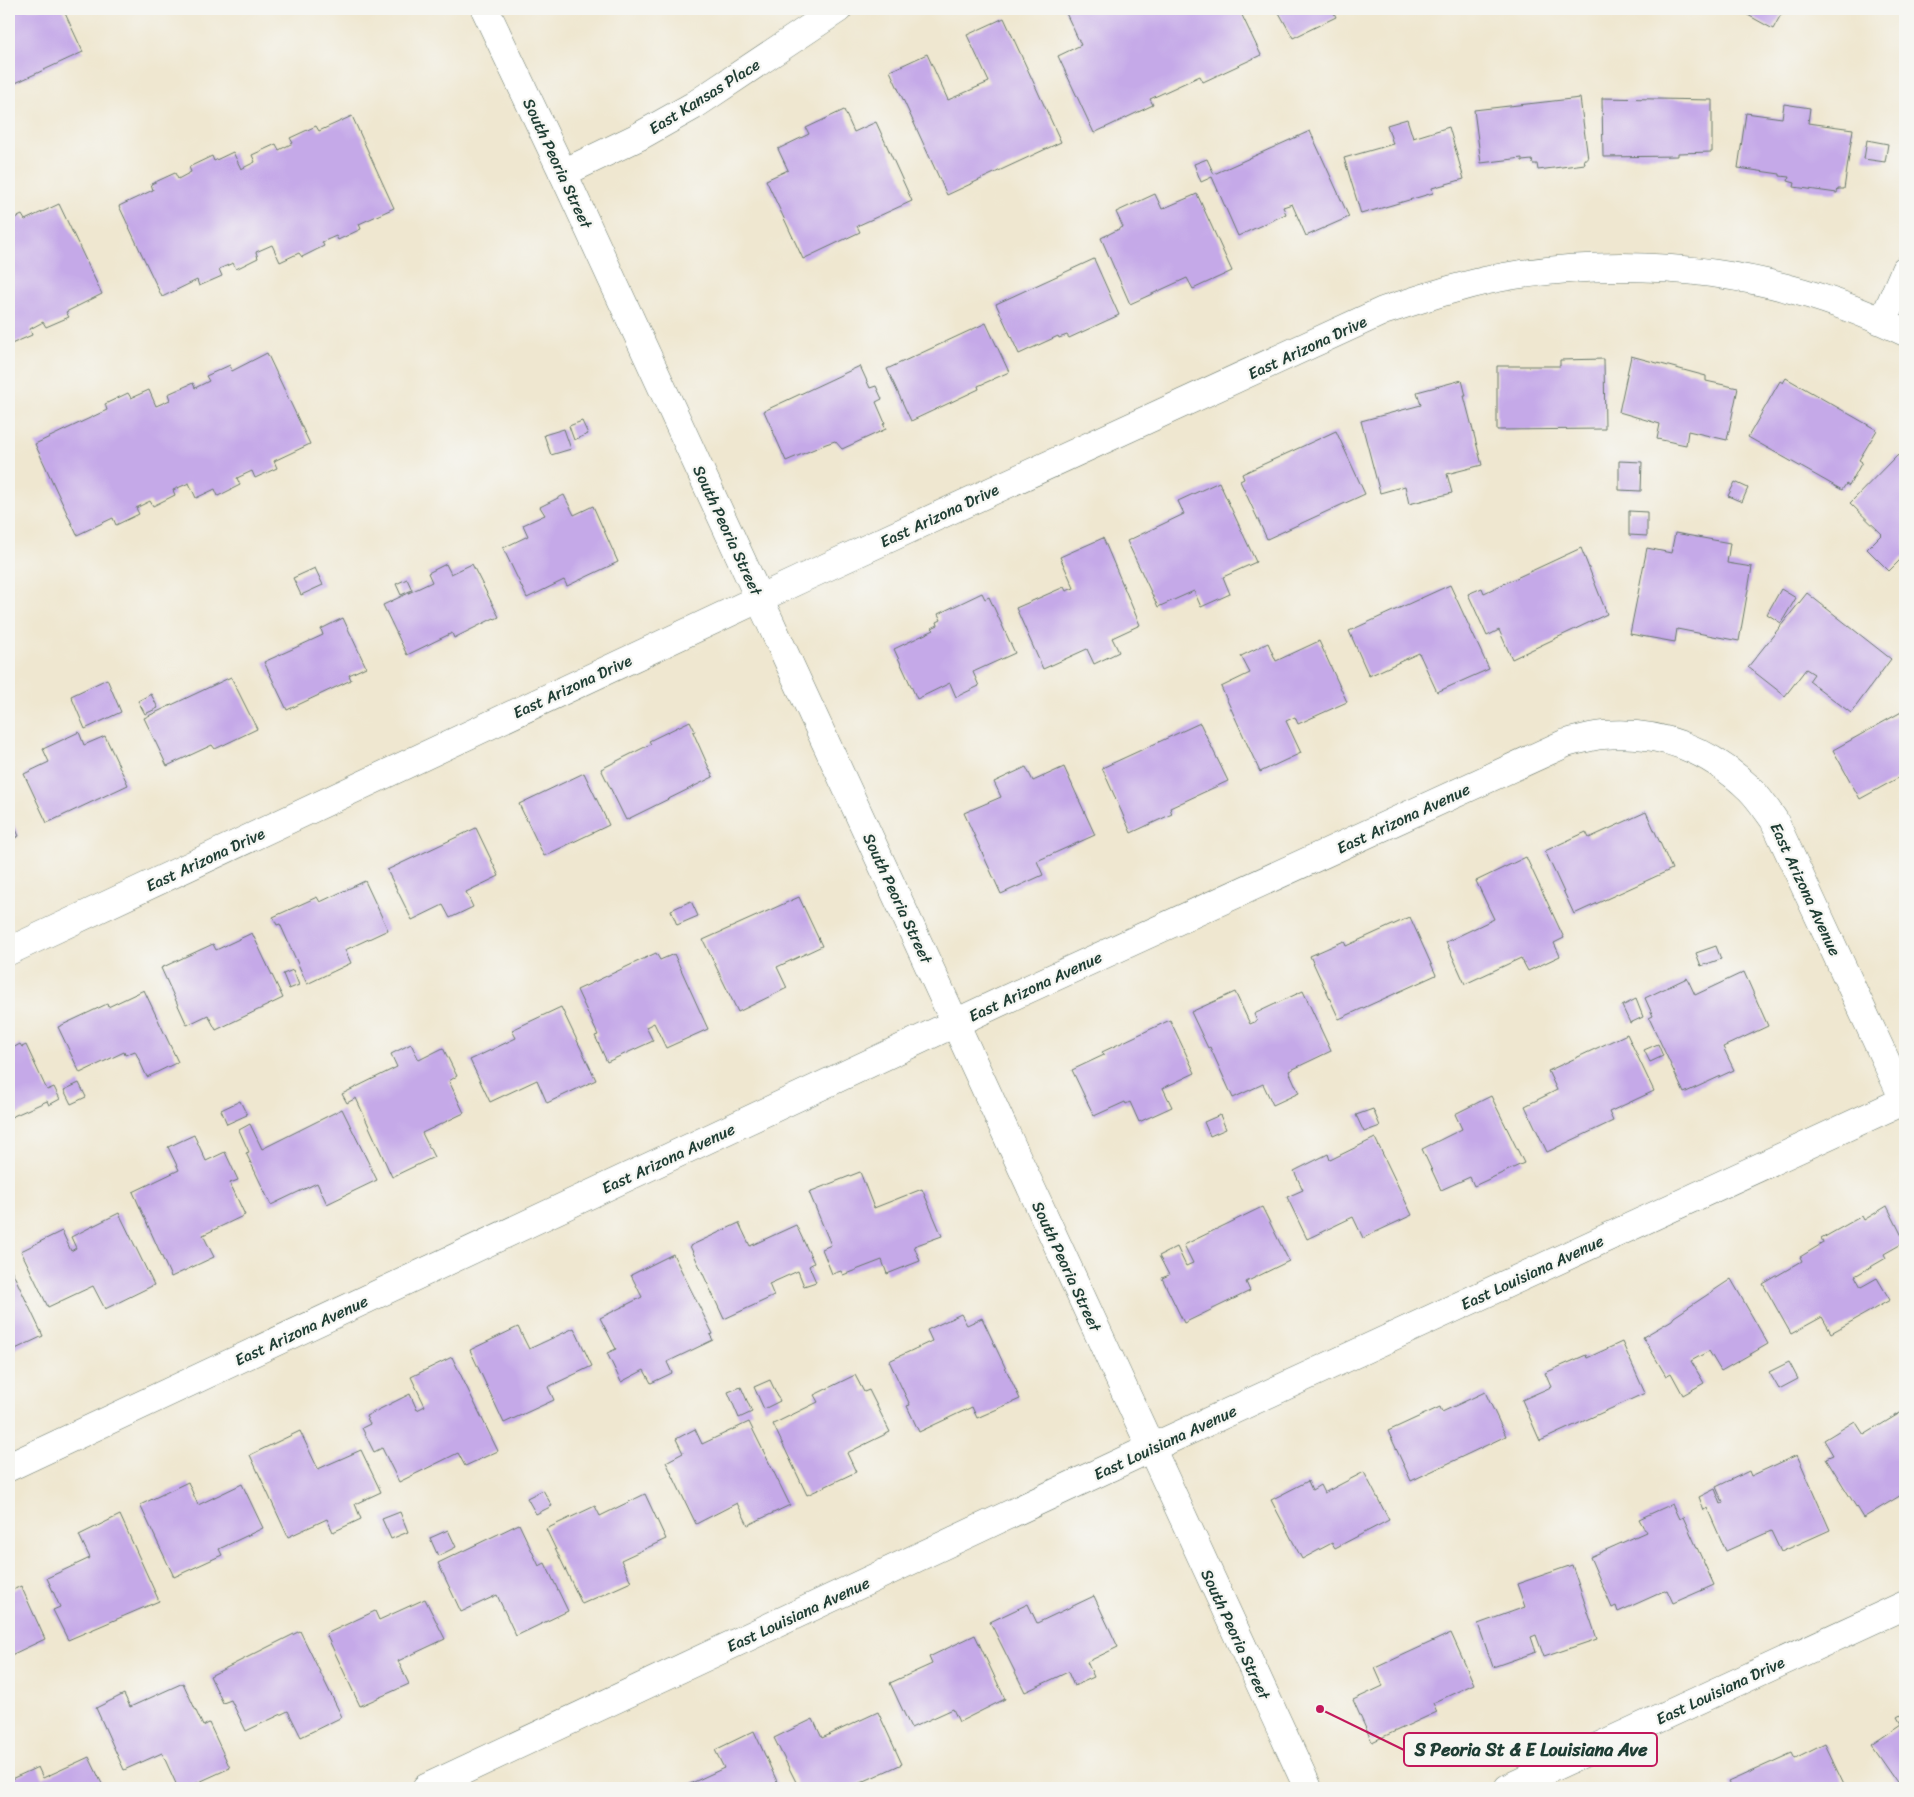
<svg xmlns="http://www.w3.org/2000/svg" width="1914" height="1797" font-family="Sriracha,sans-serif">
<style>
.building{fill:#c5a9e8}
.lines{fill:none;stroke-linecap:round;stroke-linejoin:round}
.street-casing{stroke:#68786b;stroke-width:29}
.secondary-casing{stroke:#68786b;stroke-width:29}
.street{stroke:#fff;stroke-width:28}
.secondary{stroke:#fff;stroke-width:28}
.labels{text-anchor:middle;stroke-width:4.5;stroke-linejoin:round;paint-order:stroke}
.street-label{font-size:16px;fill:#1f3d34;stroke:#f6f6f2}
.leader{fill:none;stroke:#c2185b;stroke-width:2}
.callout-dot{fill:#c2185b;stroke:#f6f6f2;stroke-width:2}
.callout{fill:#f6f6f2;stroke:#c2185b;stroke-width:2}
.callout-label{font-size:18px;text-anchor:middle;font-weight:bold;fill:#1f3d34}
</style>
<rect width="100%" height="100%" fill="#f6f6f2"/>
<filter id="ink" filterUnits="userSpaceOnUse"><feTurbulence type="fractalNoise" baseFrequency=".02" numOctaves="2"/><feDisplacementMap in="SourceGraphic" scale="10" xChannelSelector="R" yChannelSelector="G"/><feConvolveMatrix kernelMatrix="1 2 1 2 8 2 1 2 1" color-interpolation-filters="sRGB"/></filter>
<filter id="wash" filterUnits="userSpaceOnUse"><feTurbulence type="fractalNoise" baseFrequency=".0096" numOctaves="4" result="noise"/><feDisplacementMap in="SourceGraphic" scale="20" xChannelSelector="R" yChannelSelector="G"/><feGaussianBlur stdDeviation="1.12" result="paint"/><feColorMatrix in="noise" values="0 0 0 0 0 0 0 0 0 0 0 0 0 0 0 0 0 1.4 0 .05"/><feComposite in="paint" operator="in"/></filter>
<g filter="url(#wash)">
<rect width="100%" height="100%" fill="#efe7d0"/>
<g id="blocks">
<g class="building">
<path d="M9,9H63L83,52L9,86Z"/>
<path d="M1064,9H1109L1110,11L1115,9H1239L1261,55L1203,82L1200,76L1150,99L1153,105L1094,133L1058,56L1081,45Z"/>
<path d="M1277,9H1332L1336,17L1293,38Z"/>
<path d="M1737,9H1784L1773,29Z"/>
<path d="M1004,18L1061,142L947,195L890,71L927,54L948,100L989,82L967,35Z"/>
<path d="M1580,98L1588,159H1584L1585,164L1538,170L1537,164H1533L1532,160L1522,161V158L1481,163L1474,110Z"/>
<path d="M1602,98L1712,100V152L1678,153V156L1603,157Z"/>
<path d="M1784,104L1810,108L1808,123L1853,129L1844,189H1838L1837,193L1794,187L1795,183L1788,181L1789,177L1780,176V174L1738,168L1746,113L1782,118Z"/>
<path d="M844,110L854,132L876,122L912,201L857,226L860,232L803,259L766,180L788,170L778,149L809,134L806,128Z"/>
<path d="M352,116L394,208L359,224L361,229L338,240L336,236L322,242L324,246L302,257L299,253L280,262L272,245L256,252L258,258L236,269L233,263L219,269L222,276L199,286L197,280L162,297L119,206L153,190L151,184L175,173L178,179L191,172L189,167L212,156L214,161L233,152L241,169L255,162L252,155L276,144L279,150L293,143L290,138L316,126L319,131Z"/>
<path d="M1407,119L1413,138L1449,127L1464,179L1432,188L1433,193L1361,214L1344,158L1393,144L1387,125Z"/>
<path d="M1310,131L1349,217L1306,236L1292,204L1283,207L1286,214L1238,236L1212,177L1201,182L1194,164L1207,159L1214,174Z"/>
<path d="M1867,140L1888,144L1885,162L1864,159Z"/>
<path d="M1155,194L1162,209L1197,194L1232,271L1193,289L1187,278L1130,304L1101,238L1123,227L1116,212Z"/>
<path d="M59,204L102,294L66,312L69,317L46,327L43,322L30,329L32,335L9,345V221L22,215L25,220Z"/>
<path d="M1094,259L1119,315L1069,338L1067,335L1059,338L1058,336L1019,354L996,304Z"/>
<path d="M986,323L1009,372L978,386L979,389L911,421L887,369Z"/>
<path d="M267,353L310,444L274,461L277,468L255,478L252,471L237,478L240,485L218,496L215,489L196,498L189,483L173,490L175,495L153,506L150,501L136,508L139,514L116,525L113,518L77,535L35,444L107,410L105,404L128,393L131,398L149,390L156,406L170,400L168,394L193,383L195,388L209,381L206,376L230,365L232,371Z"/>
<path d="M1631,356L1706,376V381L1738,388L1727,440L1688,431L1686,445L1657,439L1660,424L1619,412Z"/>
<path d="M1604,359L1605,429L1497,430V366H1560V360Z"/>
<path d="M860,366L870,388L876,386L882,399L876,402L885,423L883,424L886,429L842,449L835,441L826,444L786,461L764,411Z"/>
<path d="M1786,378L1877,430L1859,460L1862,462L1849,486L1846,484L1842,490L1748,437L1780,381L1783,383Z"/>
<path d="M1462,380L1466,396H1464L1482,465L1447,474L1452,493L1409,504L1405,486L1380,493L1361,421L1421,405L1417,392Z"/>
<path d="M582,421L588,434L574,440L569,426Z"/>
<path d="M564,429L571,449L551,455L544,435Z"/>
<path d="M1336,431L1365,494L1267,539L1240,481L1244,479L1242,474Z"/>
<path d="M1897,455L1905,463V557L1904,556L1889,571L1867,549L1882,534L1850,503Z"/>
<path d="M1619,461L1642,462L1641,491L1619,490Z"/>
<path d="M1219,482L1256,562L1223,577L1230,594L1201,607L1194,591L1158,607L1127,541L1184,514L1178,501Z"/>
<path d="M1735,482L1748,488L1742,502L1728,496Z"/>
<path d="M564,495L574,515L593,506L618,562L567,586L564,580L527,598L503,548L528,536L523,525L545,515L540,507Z"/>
<path d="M1629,511L1647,512V536L1629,535Z"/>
<path d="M1675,533L1730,543L1727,563L1752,567L1739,641L1677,629L1675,642L1630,634L1647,548L1671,553Z"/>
<path d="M1103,538L1140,625L1112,638L1119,652L1094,664L1087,649L1043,669L1016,608L1064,587L1066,591L1074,588L1060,557Z"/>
<path d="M1581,548L1607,614L1512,659L1499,630L1487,636L1468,594L1482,588L1484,593Z"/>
<path d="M446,564L451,574L472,564L499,617L495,619L494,618L454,638L452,633L407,655L383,605L432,582L428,573Z"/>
<path d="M315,568L323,585L301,595L293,578Z"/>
<path d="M407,579L412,590L401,595L396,584Z"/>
<path d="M1450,585L1489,669L1437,692L1419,653L1369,676L1349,631Z"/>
<path d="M1781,589L1796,598L1781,623L1767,614Z"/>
<path d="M982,593L985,599L989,597L1015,653L973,672L979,686L956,697L950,683L917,699L894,649L934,630L932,628L938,625L937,622L941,620L938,614Z"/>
<path d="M1807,593L1891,659L1851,713L1809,681L1814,674L1806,669L1785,696L1748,667Z"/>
<path d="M343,618L366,667L349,675L351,680L287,710L264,662L323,635L321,629Z"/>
<path d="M1319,641L1347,702L1298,724L1295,717L1286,721L1301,753L1260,772L1221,687L1250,673L1241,656L1268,643L1276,661Z"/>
<path d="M231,677L257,729L215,749L212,745L167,766L144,718Z"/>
<path d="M107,679L121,712L85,729L71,696Z"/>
<path d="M151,694L158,708L145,714L138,701Z"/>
<path d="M1905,710V791L1898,778L1860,799L1833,750Z"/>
<path d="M690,721L695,731L693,732L713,777L626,820L601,769L651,744L649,741Z"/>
<path d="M1200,723L1228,781L1170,808L1172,814L1131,833L1102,768Z"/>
<path d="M79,732L84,745L105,736L128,785L47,823L24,774L49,762L43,749Z"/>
<path d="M1026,767L1033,781L1064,767L1095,835L1037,861L1043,875L1001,894L964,813L1001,797L994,782Z"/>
<path d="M584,773L609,825L544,856L519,804Z"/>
<path d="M1646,812L1672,869L1574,914L1545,851L1586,832L1589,838Z"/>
<path d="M9,815L19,836L9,841Z"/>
<path d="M476,828L499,876L466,892L473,907L450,918L443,905L412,920L387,870Z"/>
<path d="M1526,857L1564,938L1554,943L1560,956L1528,971L1521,958L1465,984L1446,942L1494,919L1476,881Z"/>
<path d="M365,881L388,930L345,950L351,963L307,984L280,924L277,925L273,917L317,897L320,902Z"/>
<path d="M799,897L822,946L777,967L787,988L738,1012L703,940Z"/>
<path d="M691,901L698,916L677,925L671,910Z"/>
<path d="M1410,917L1436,975L1339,1019L1310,956L1344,941L1346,946Z"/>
<path d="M252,933L283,998L216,1030L208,1015L187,1025L161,968L213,944L216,950Z"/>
<path d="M1716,946L1721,959L1701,966L1696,953Z"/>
<path d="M656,953L660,960L674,954L708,1029L666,1048L654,1023L646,1027L653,1041L607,1062L595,1036L598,1035L577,990Z"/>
<path d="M293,970L299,985L289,989L283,974Z"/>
<path d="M1744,972L1768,1026L1723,1047L1734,1070L1684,1093L1649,1018L1653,1016L1645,998L1687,978L1695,995Z"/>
<path d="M144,990L178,1062L147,1077L135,1051L125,1055L124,1052L80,1073L58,1027L107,1004L108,1007Z"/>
<path d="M1303,991L1331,1051L1289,1071L1299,1093L1273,1105L1263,1084L1233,1098L1210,1047L1208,1048L1191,1012L1235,992L1250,1024L1257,1021L1254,1014Z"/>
<path d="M1636,999L1643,1017L1630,1023L1622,1006Z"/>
<path d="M561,1007L596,1080L547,1103L537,1080L490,1102L470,1060L516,1038L512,1030Z"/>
<path d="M1170,1020L1195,1073L1163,1088L1172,1107L1139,1122L1130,1102L1126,1104L1125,1102L1094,1116L1072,1070L1104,1055L1102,1052Z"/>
<path d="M1627,1034L1654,1091L1609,1112L1613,1121L1547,1152L1525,1106L1557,1090L1548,1071Z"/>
<path d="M20,1044L22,1047L26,1045L47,1090L54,1087L60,1099L49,1105L47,1101L9,1118V1050Z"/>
<path d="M411,1044L419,1060L443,1048L457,1076L449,1081L464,1113L422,1133L434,1157L392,1177L356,1098L347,1103L342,1094L397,1067L391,1054Z"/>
<path d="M1658,1044L1663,1056L1650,1062L1644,1050Z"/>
<path d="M79,1083L86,1097L71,1104L64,1090Z"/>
<path d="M1491,1096L1524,1163L1474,1186L1470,1177L1441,1190L1422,1149L1462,1129L1455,1114Z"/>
<path d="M240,1101L247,1115L227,1124L221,1110Z"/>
<path d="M342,1109L377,1180L327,1204L317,1183L271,1205L246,1153L249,1152L239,1130L250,1124L262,1149Z"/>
<path d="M1373,1109L1380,1126L1364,1132L1356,1115Z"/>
<path d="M1220,1115L1226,1129L1210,1136L1204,1122Z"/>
<path d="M194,1135L206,1161L225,1152L238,1180L230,1183L245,1215L203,1235L214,1257L171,1277L133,1192L179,1170L168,1147Z"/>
<path d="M1375,1138L1412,1215L1363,1238L1353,1217L1307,1239L1287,1197L1303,1190L1294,1171L1328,1154L1330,1160Z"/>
<path d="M860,1172L874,1208L922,1189L942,1236L914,1246L920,1261L887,1274L882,1260L843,1275L841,1271L832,1274L822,1249L831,1245L809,1192Z"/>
<path d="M1887,1206L1905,1242L1884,1254L1886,1258L1855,1276L1861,1287L1877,1278L1890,1300L1831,1333L1822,1317L1791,1334L1763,1284L1802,1261L1800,1257L1823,1243L1821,1239L1862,1216L1864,1220Z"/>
<path d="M1262,1207L1289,1261L1246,1282L1250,1291L1184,1323L1162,1278L1169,1275L1159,1256L1177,1247L1186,1266L1193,1263L1184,1245Z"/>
<path d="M119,1213L154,1285L105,1309L93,1286L48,1307L21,1251L62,1231L71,1251L76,1248L71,1237Z"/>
<path d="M739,1223L750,1246L796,1225L814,1263L809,1266L816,1282L804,1286L798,1271L769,1284L774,1296L724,1319L690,1246Z"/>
<path d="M673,1254L713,1334L710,1335L713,1340L667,1362L672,1373L651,1383L644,1370L621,1382L607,1353L616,1349L600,1318L642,1297L631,1275Z"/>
<path d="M9,1265L43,1336L9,1352Z"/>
<path d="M1731,1279L1768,1344L1721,1371L1709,1351L1691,1361L1704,1383L1683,1395L1671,1373L1666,1376L1643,1337L1672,1320L1674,1317Z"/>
<path d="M961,1314L967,1325L982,1318L1020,1399L977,1418L972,1407L919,1432L907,1406L910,1405L889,1361L932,1341L927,1330Z"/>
<path d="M518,1327L529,1349L574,1328L592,1366L548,1387L554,1400L504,1423L470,1350Z"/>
<path d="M1622,1342L1645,1393L1540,1441L1522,1400L1551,1387L1545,1373L1586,1355L1587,1358Z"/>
<path d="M452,1357L498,1451L465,1466L458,1453L399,1482L382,1448L374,1452L362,1428L370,1424L366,1416L410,1394L417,1410L425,1406L411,1377Z"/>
<path d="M1789,1362L1798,1379L1779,1389L1769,1372Z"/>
<path d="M855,1375L864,1392L869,1390L890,1432L847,1453L856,1472L807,1495L773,1424L818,1402L814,1395Z"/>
<path d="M770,1380L780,1401L764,1409L754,1387Z"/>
<path d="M741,1387L752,1412L739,1418L728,1392Z"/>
<path d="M1485,1392L1506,1436L1411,1481L1388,1431L1440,1407L1442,1412Z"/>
<path d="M1905,1410V1487L1901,1490L1903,1494L1863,1518L1826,1458L1833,1455L1824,1440L1855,1421L1864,1435Z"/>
<path d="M749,1422L790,1505L748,1525L737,1503L696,1524L666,1462L683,1453L676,1439L695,1429L702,1444Z"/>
<path d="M300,1431L318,1469L361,1450L381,1492L355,1504L361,1519L333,1532L327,1519L288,1537L250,1455Z"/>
<path d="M1797,1455L1830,1530L1781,1552L1771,1531L1726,1551L1707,1508L1704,1510L1699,1497L1715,1489L1721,1504L1723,1503L1716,1487L1749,1471L1751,1476Z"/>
<path d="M1364,1472L1389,1520L1335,1548L1332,1543L1302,1559L1271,1500L1308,1481L1312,1490L1320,1485L1324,1493Z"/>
<path d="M188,1482L198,1505L242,1484L263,1528L219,1549L222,1555L174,1577L140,1505Z"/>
<path d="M543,1490L552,1506L536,1514L527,1498Z"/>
<path d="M645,1494L666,1539L621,1560L631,1582L582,1604L546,1529L595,1506L600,1516Z"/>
<path d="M1672,1504L1679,1519L1683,1517L1714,1585L1673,1603L1667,1590L1618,1612L1616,1606L1612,1608L1590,1557L1646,1532L1639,1519Z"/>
<path d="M400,1512L408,1532L391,1539L382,1519Z"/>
<path d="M120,1515L159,1601L68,1640L53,1610L60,1607L47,1578L90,1558L79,1535Z"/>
<path d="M519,1524L539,1566L545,1563L568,1611L516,1636L497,1595L461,1612L438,1563Z"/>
<path d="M448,1530L456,1547L438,1556L430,1538Z"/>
<path d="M1572,1565L1597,1639L1544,1657L1536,1635L1531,1637L1536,1652L1493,1667L1478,1624L1525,1607L1517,1584Z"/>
<path d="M21,1586L45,1639L9,1656V1592Z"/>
<path d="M1094,1596L1118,1647L1087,1662L1094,1677L1074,1686L1068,1672L1025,1692L990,1622L1028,1604L1037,1623Z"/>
<path d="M425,1599L445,1639L398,1661L409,1684L360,1706L326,1634L375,1611L379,1620Z"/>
<path d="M300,1631L342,1717L301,1737L288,1711L246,1731L231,1700L223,1703L210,1676Z"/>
<path d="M1451,1633L1474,1684L1433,1703L1437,1712L1372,1742L1353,1700L1383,1686L1375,1668Z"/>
<path d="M975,1635L1005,1699L959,1722L953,1709L911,1728L890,1683L932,1664L929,1657Z"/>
<path d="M183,1683L203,1726L209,1723L230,1768L186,1788H178L162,1753L124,1770L96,1708L124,1694L130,1707Z"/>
<path d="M878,1712L902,1764L849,1788H799L774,1738L813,1719L822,1738Z"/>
<path d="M1905,1713V1788H1901L1871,1745L1902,1724L1898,1717Z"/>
<path d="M754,1731L780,1788H681L724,1768L715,1750Z"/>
<path d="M1825,1744L1846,1788H1731L1728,1782L1792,1753L1795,1759Z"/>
<path d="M89,1757L104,1788H9V1780L38,1767L43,1778Z"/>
</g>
</g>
</g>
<g filter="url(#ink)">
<use href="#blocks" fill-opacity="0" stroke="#68786b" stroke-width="1"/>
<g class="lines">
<defs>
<g id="street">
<path d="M563,173L638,137L693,106L838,9"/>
<path d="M1883,321L1905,270"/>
<path d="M9,951L803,578L1383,311C1426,297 1470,282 1515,275C1649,255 1783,272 1905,332"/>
<path d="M9,1467L1000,1002L1566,743C1578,740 1591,736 1603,735C1662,730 1709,750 1750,789C1759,798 1767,810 1774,820L1905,1102"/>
<path d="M426,1788L1151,1448L1905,1100"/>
<path d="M1508,1788L1905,1605"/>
</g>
<path id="secondary" d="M485,9L563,173L1308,1788"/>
</defs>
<use href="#street" class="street-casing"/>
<use href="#secondary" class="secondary-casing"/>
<use href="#street" class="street"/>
<use href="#secondary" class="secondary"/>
</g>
</g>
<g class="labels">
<g class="street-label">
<text transform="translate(704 96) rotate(-32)" y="6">East Kansas Place</text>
<text transform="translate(558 163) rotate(65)" y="6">South Peoria Street</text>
<text transform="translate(1307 347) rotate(-25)" y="6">East Arizona Drive</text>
<text transform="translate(939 515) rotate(-25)" y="6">East Arizona Drive</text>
<text transform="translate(728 530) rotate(65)" y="6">South Peoria Street</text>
<text transform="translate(572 686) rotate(-25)" y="6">East Arizona Drive</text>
<text transform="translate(1403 818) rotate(-25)" y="6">East Arizona Avenue</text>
<text transform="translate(205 859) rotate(-25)" y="6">East Arizona Drive</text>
<text transform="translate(1806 889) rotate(65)" y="6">East Arizona Avenue</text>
<text transform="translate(898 898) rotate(65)" y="6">South Peoria Street</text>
<text transform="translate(1035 986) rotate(-25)" y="6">East Arizona Avenue</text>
<text transform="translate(668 1158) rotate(-25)" y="6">East Arizona Avenue</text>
<text transform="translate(1067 1266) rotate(65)" y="6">South Peoria Street</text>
<text transform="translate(1532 1272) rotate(-25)" y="6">East Louisiana Avenue</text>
<text transform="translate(301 1330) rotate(-25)" y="6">East Arizona Avenue</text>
<text transform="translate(1165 1442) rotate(-25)" y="6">East Louisiana Avenue</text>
<text transform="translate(798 1614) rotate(-25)" y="6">East Louisiana Avenue</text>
<text transform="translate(1236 1634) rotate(65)" y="6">South Peoria Street</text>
<text transform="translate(1720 1690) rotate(-25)" y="6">East Louisiana Drive</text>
</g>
</g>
<path class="leader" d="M1320 1709L1404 1750"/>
<circle class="callout-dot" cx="1320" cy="1709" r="5"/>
<rect class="callout" x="1404" y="1733" width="253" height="33" rx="5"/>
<g class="callout-label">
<text x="1531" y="1756">S Peoria St &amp; E Louisiana Ave</text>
</g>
<rect width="1914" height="1797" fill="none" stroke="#f6f6f2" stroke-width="30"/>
</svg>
